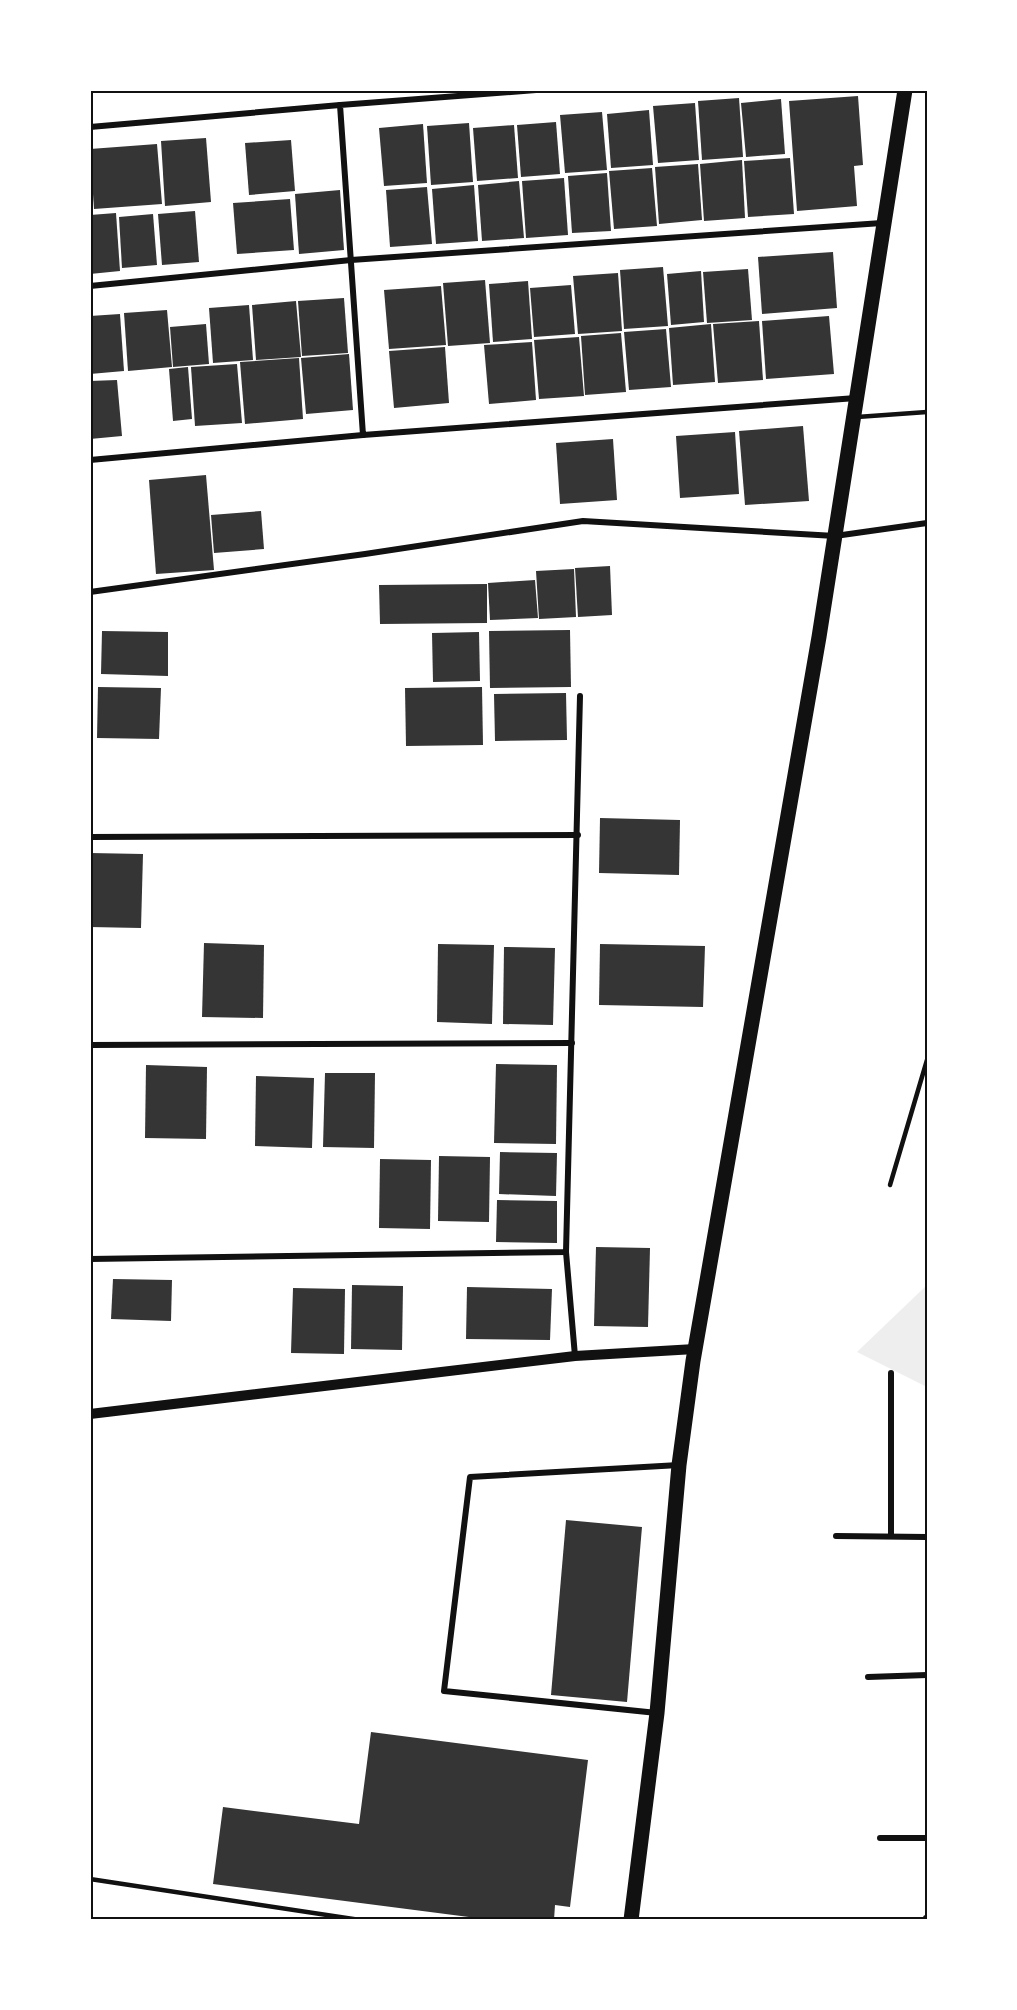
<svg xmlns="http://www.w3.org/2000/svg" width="1017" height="2010" font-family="Poppins,sans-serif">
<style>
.green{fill:#eee}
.building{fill:#353535}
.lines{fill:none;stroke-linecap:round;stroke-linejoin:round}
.service{stroke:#111;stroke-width:4.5}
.minor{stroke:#111;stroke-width:6}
.tertiary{stroke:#111;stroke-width:10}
.primary{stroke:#111;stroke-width:15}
.neatline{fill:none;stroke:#111;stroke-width:2}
</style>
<rect width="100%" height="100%" fill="#fff"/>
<path class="green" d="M927,1285V1387L857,1352Z"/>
<g class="building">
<path d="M858,96L863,165L854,166L857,206L797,211L789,101Z"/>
<path d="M739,98L743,157L702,160L698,101Z"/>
<path d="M781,99L785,154L746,157L741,103Z"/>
<path d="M695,103L699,160L658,163L653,106Z"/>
<path d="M649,110L653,165L611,168L607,114Z"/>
<path d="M602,112L607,170L565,173L560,115Z"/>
<path d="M556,122L560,174L521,177L517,125Z"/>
<path d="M469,123L473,182L431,185L427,126Z"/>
<path d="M423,124L427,183L384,186L379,128Z"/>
<path d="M514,125L518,178L477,181L473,128Z"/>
<path d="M206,138L211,202L165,206L161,141Z"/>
<path d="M291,140L295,191L249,195L245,143Z"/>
<path d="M157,144L162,204L94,209L90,149Z"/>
<path d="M790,158L794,214L748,217L744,161Z"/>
<path d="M742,160L745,218L704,221L700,164Z"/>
<path d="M698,164L702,220L659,224L655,167Z"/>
<path d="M652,168L657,226L614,229L609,171Z"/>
<path d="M607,173L611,231L572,233L568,176Z"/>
<path d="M564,178L568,235L526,238L522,181Z"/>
<path d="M519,181L524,238L482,241L478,185Z"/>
<path d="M474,185L478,241L436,244L432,189Z"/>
<path d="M427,187L432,244L390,247L386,190Z"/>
<path d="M340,190L344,250L299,254L295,194Z"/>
<path d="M290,199L294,250L237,254L233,203Z"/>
<path d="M195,211L199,262L162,265L158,214Z"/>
<path d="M116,213L120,271L90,274V215Z"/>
<path d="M153,214L157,265L122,268L119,217Z"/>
<path d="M833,252L837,308L762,314L758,257Z"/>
<path d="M663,267L668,326L624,329L620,270Z"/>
<path d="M748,269L752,320L707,323L703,272Z"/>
<path d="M701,271L704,322L671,325L667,274Z"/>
<path d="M618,273L622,331L578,334L573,276Z"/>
<path d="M485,280L490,343L448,346L443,283Z"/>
<path d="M528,281L532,339L493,342L489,284Z"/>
<path d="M571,285L575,334L534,337L530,288Z"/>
<path d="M441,286L446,345L389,349L384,290Z"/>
<path d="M344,298L348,353L302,356L298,301Z"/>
<path d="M296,301L301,357L256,360L252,305Z"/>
<path d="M249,305L253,360L213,363L209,308Z"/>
<path d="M167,310L172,367L128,371L124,313Z"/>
<path d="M120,314L124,371L90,374V316Z"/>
<path d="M829,316L834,374L766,379L762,321Z"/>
<path d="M759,321L763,380L718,383L713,324Z"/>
<path d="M206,324L209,364L173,367L170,327Z"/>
<path d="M711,324L715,382L673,385L669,328Z"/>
<path d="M666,329L671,387L629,390L624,332Z"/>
<path d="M621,333L626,392L585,395L581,336Z"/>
<path d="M579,337L584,396L539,399L534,340Z"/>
<path d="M532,342L536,400L489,404L484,345Z"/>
<path d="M445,347L449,403L394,408L389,351Z"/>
<path d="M349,354L353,410L306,414L301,358Z"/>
<path d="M299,358L303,419L245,424L240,362Z"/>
<path d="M237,364L242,423L195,426L191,367Z"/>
<path d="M188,367L192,419L173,421L169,369Z"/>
<path d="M117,380L122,436L90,439V381Z"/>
<path d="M803,426L809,501L745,505L739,431Z"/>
<path d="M735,432L739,494L680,498L676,436Z"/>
<path d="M613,439L617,500L560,504L556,443Z"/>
<path d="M206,475L214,570L156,574L149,480Z"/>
<path d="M261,511L264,549L214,553L211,515Z"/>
<path d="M610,566L612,615L578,617L575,568Z"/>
<path d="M574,569L576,617L539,619L536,571Z"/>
<path d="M535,580L538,618L490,620L488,583Z"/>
<path d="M487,584V623L380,624L379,585Z"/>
<path d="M570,630L571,687L490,688L489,631Z"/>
<path d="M102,631L168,632V676L101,674Z"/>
<path d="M479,632L480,681L433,682L432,633Z"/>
<path d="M98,687L161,688L159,739L97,738Z"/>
<path d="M482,687L483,745L406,746L405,688Z"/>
<path d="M566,693L567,740L495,741L494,694Z"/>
<path d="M600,818L680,820L679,875L599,873Z"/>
<path d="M90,853L143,854L141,928L90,927Z"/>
<path d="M204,943L264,945L263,1018L202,1017Z"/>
<path d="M438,944L494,945L492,1024L437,1022Z"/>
<path d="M600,944L705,946L703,1007L599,1005Z"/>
<path d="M504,947L555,948L553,1025L503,1024Z"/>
<path d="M496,1064L557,1065L556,1144L494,1143Z"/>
<path d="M146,1065L207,1067L206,1139L145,1138Z"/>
<path d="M325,1073H375L374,1148L323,1147Z"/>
<path d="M256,1076L314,1078L312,1148L255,1146Z"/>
<path d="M500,1152L557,1153L556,1196L499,1194Z"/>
<path d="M439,1156L490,1157L489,1222L438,1221Z"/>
<path d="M380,1159L431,1160L430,1229L379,1228Z"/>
<path d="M497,1200L557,1201V1243L496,1242Z"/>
<path d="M596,1247L650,1248L648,1327L594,1326Z"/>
<path d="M113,1279L172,1280L171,1321L111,1319Z"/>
<path d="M352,1285L403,1286L402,1350L351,1349Z"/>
<path d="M467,1287L552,1289L550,1340L466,1339Z"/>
<path d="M293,1288L345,1289L344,1354L291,1353Z"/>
<path d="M566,1520L642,1527L627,1702L551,1695Z"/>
<path d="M371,1732L588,1760L570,1907L555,1905L554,1920H492L213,1884L223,1807L359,1824Z"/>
</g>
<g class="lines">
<g class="service">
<path d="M857,417L927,412"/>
<path d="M890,1185L927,1060"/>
<path d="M90,1879L360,1920"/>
</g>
<g class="minor">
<path d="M536,90L340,105L363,435L856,398"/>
<path d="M90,127L340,105"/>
<path d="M90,286L351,260L882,223"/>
<path d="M90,460L363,435"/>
<path d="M90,592L365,554L583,521L835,536L927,523"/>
<path d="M90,837L578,835"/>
<path d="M90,1045L572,1043"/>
<path d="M566,1252L575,1356"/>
<path d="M90,1259L566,1252L580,696"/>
<path d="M891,1373V1536"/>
<path d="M836,1536L927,1537"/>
<path d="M868,1677L927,1675"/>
<path d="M657,1713L444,1691L470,1477L679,1465"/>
<path d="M880,1838H927"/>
<path d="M926,1918V1920"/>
</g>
<path class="tertiary" d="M90,1414L575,1356L695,1349"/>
<path class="primary" d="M631,1920L657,1713L679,1465L693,1361L819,637L905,90"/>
</g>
<rect width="1017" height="2010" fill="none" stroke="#ffffff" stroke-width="183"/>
<rect x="92" y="92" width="834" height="1826" class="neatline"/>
</svg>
